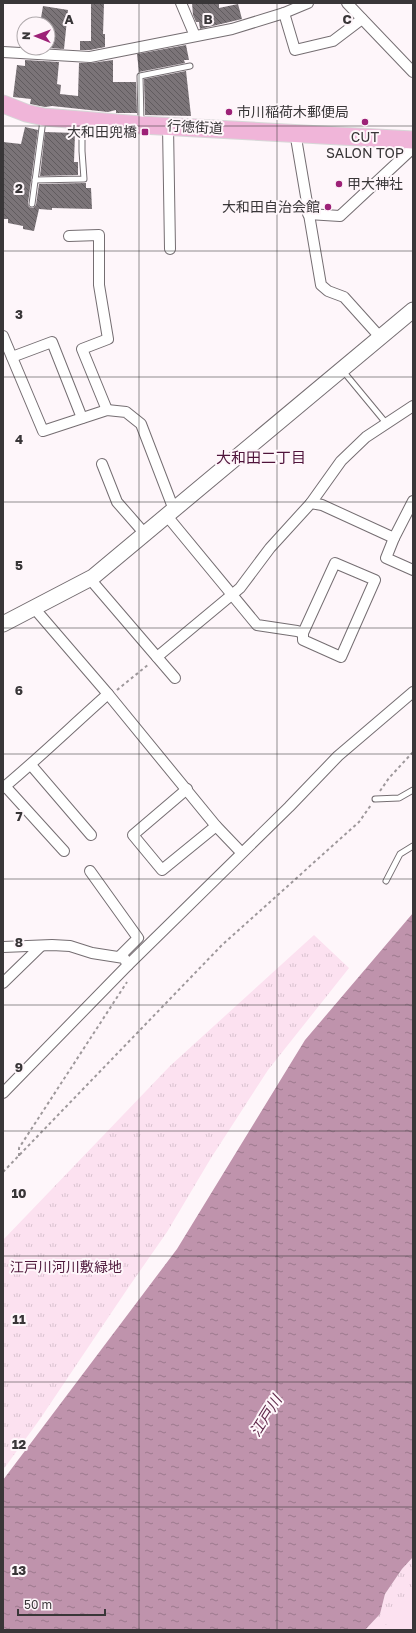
<svg xmlns="http://www.w3.org/2000/svg" width="416" height="1633" font-family="'Golos Text','Noto Sans JP',sans-serif">
<style>
.park{fill:url(#park-tufts)}
.garden{fill:#fce1f0}
.water{fill:url(#water-ripples)}
.building{fill:url(#building-back-hatch)}
.lines{fill:none;stroke-linecap:round;stroke-linejoin:round}
.lane-casing{stroke:#756e72;stroke-width:7}
.street-casing{stroke:#756e72;stroke-width:12}
.secondary-casing{stroke:#756e72;stroke-width:17}
.primary-casing{stroke:#d7d7d7;stroke-width:19}
.path{stroke:#9e989b;stroke-width:2;stroke-dasharray:3 3;stroke-linecap:butt}
.lane{stroke:#fff;stroke-width:5}
.street{stroke:#fff;stroke-width:10}
.secondary{stroke:#fff;stroke-width:15}
.primary{stroke:#f0b5d9;stroke-width:17}
.grid{fill:none;stroke:#393638;stroke-width:1;stroke-opacity:0.55}
.poi-dot{fill:#9d2177;stroke:#fef6fa;stroke-width:1.5}
.labels{text-anchor:middle;stroke-width:4;stroke-linejoin:round;paint-order:stroke}
.poi-label{font-size:14px;fill:#393638;stroke:#fef6fa;text-anchor:start}
.street-label{font-size:14px;fill:#393638;stroke:#fef6fa}
.park-label{font-size:14px;fill:#4e183b;stroke:#fef6fa}
.neighbourhood-label{font-size:15px;fill:#4f143b;stroke:#fef6fa}
.water-label{font-size:15px;font-style:italic;fill:#5f284a;stroke:#fef6fa}
.grid-label{font-size:13px;text-anchor:middle;font-weight:bold;fill:#393638;stroke:#fef6fa;stroke-width:4;stroke-linejoin:round;paint-order:stroke}
</style>
<defs>
<pattern id="park-tufts" width="24" height="20" patternUnits="userSpaceOnUse"><rect width="24" height="20" fill="#fce1f0"/><path d="M3 7l-1-3M5 7V3M7 7l1-3M15 17l-1-3M17 17v-4M19 17l1-3" fill="none" stroke="#d9c2cf"/></pattern>
<pattern id="water-ripples" width="26" height="14" patternUnits="userSpaceOnUse"><rect width="26" height="14" fill="#bf93ac"/><path d="M2 4q2-2 4 0t4 0M15 11q2-2 4 0t4 0" fill="none" stroke="#9c798d"/></pattern>
<pattern id="building-back-hatch" width="6" height="6" patternUnits="userSpaceOnUse"><rect width="6" height="6" fill="#7b7478"/><path d="M-1 5l2 2M0 0l6 6M5-1l2 2" fill="none" stroke="#605b5e"/></pattern>
</defs>
<rect width="100%" height="100%" fill="#fef6fa"/>
<g class="park">
<path d="M314,935L349,968L268,1070L211,1158L167,1232L128,1288L40,1419L3,1470V1240L170,1066Z"/>
<path d="M413,1557V1630H365L380,1614L385,1594L402,1569Z"/>
</g>
<path class="garden" d="M413,1585V1630H382L384,1628Z"/>
<path class="water" d="M413,913V1557L402,1569L385,1594L380,1614L365,1630H3V1480L177,1249L305,1040Z"/>
<g class="building">
<path d="M91,3H104L103,34H105V47L90,50H80V41H91Z"/>
<path d="M192,3H219V8L238,4L242,19L200,29L199,22H196L193,15Z"/>
<path d="M43,6L68,10L64,49L48,48V24H40Z"/>
<path d="M186,45L189,60H184L185,63L139,72L137,54Z"/>
<path d="M25,60L59,62L57,84L61,85L60,94L78,96L79,63H91L113,60V82H136L137,113H116V110L108,112L52,106L45,107L30,104L31,99L13,97L17,65L25,66Z"/>
<path d="M186,71L191,116L145,115L144,79Z"/>
<path d="M25,127L38,130L28,203L29,207L33,208L36,205L39,184L86,183V188H91L92,209L52,208V210L39,209L34,231L23,229V226L8,223V219H3V142L21,144Z"/>
<path d="M45,132L75,133L74,162H78V175L40,176Z"/>
</g>
<g class="lines">
<defs>
<g id="lane">
<path d="M141,122L140,76L190,66"/>
<path d="M35,180L84,179L82,151V122"/>
<path d="M32,204L43,120"/>
<path d="M343,371L386,423"/>
<path d="M375,799L399,798L413,790"/>
<path d="M386,881L400,854L413,846"/>
</g>
<g id="street">
<path d="M181,3L195,36"/>
<path d="M347,3L413,72"/>
<path d="M284,13L295,50L333,41L362,19"/>
<path d="M3,52L90,57L232,29L284,13L308,3"/>
<path d="M168,126L170,249"/>
<path d="M295,132L321,285L328,291L344,297L380,337"/>
<path d="M308,214L340,216L413,148"/>
<path d="M69,236L99,235V285L108,339L82,349L107,410"/>
<path d="M3,336L43,431L107,410L126,412L141,424L174,510"/>
<path d="M12,357L52,342L82,418"/>
<path d="M102,464L117,502L145,534"/>
<path d="M311,503L341,461L366,437L413,406"/>
<path d="M167,516L257,625L297,631L303,633V640L341,657L375,580L335,563L303,633"/>
<path d="M394,538L386,558L413,570"/>
<path d="M90,579L175,678"/>
<path d="M34,608L108,694L216,826L238,849"/>
<path d="M157,657L240,588L270,548L311,503L322,505L394,538L413,501"/>
<path d="M31,765L91,835"/>
<path d="M5,786L64,851"/>
<path d="M3,788C39,758 73,725 108,694"/>
<path d="M187,789L133,835L162,870L216,826"/>
<path d="M90,871L138,938L119,957"/>
<path d="M3,947L52,945L70,946L92,953L124,958L128,965"/>
<path d="M3,983L41,946"/>
<path d="M3,1093L128,965L289,807L338,756L413,692"/>
</g>
<path id="secondary" d="M3,624L93,577L413,310"/>
<path id="primary" d="M3,104L26,113L44,117L141,125L413,140"/>
</defs>
<use href="#lane" class="lane-casing"/>
<use href="#street" class="street-casing"/>
<use href="#secondary" class="secondary-casing"/>
<use href="#primary" class="primary-casing"/>
<g class="path">
<path d="M117,690L149,664"/>
<path d="M380,791L389,778L413,752"/>
<path d="M19,1156V1148L127,982"/>
<path d="M3,1172L222,945L359,822L371,805"/>
</g>
<use href="#lane" class="lane"/>
<use href="#street" class="street"/>
<use href="#secondary" class="secondary"/>
<use href="#primary" class="primary"/>
</g>
<path class="grid" d="M139,3V1630M277,3V1630M3,126H413M3,251H413M3,377H413M3,502H413M3,628H413M3,754H413M3,879H413M3,1005H413M3,1131H413M3,1256H413M3,1382H413M3,1507H413"/>
<g class="poi-dot">
<circle cx="229" cy="112" r="4"/>
<circle cx="365" cy="122" r="4"/>
<rect x="141" y="128" width="8" height="8" rx="2"/>
<circle cx="339" cy="184" r="4"/>
<circle cx="328" cy="207" r="4"/>
</g>
<g class="labels">
<g class="poi-label">
<text x="237" y="117">市川稲荷木郵便局</text>
<text x="137" y="137" text-anchor="end">大和田兜橋</text>
<text x="365" y="142" text-anchor="middle">CUT<tspan x="365" dy="16">SALON TOP</tspan></text>
<text x="347" y="189">甲大神社</text>
<text x="320" y="212" text-anchor="end">大和田自治会館</text>
</g>
<g class="street-label">
<text transform="translate(195 127) rotate(3)" y="5">行徳街道</text>
</g>
<g class="park-label">
<text x="66" y="1272">江戸川河川敷緑地</text>
</g>
<g class="neighbourhood-label">
<text x="261" y="463">大和田二丁目</text>
</g>
<g class="water-label">
<text transform="translate(266 1416) rotate(-58)" y="5">江戸川</text>
</g>
</g>
<g class="grid-label">
<text x="69" y="24">A</text>
<text x="208" y="24">B</text>
<text x="347" y="24">C</text>
<text x="19" y="193">2</text>
<text x="19" y="319">3</text>
<text x="19" y="444">4</text>
<text x="19" y="570">5</text>
<text x="19" y="695">6</text>
<text x="19" y="821">7</text>
<text x="19" y="947">8</text>
<text x="19" y="1072">9</text>
<text x="19" y="1198">10</text>
<text x="19" y="1324">11</text>
<text x="19" y="1449">12</text>
<text x="19" y="1575">13</text>
</g>
<rect width="416" height="1633" fill="none" stroke="#393638" stroke-width="8"/>
<g transform="translate(36 36) rotate(271)"><circle r="19" fill="#fef6fa" stroke="#afa9ac"/>
<path d="M0-3L7 15L0 10L-7 15Z" fill="#9d2177"/>
<text y="-6" font-size="11" font-weight="bold" text-anchor="middle" fill="#393638">N</text>
</g>
<path d="M18 1609v6h87v-6" fill="none" stroke="#393638" stroke-width="2"/>
<text x="24" y="1609" font-size="12" fill="#393638" stroke="#fef6fa" stroke-width="3" paint-order="stroke">50 m</text>
</svg>
